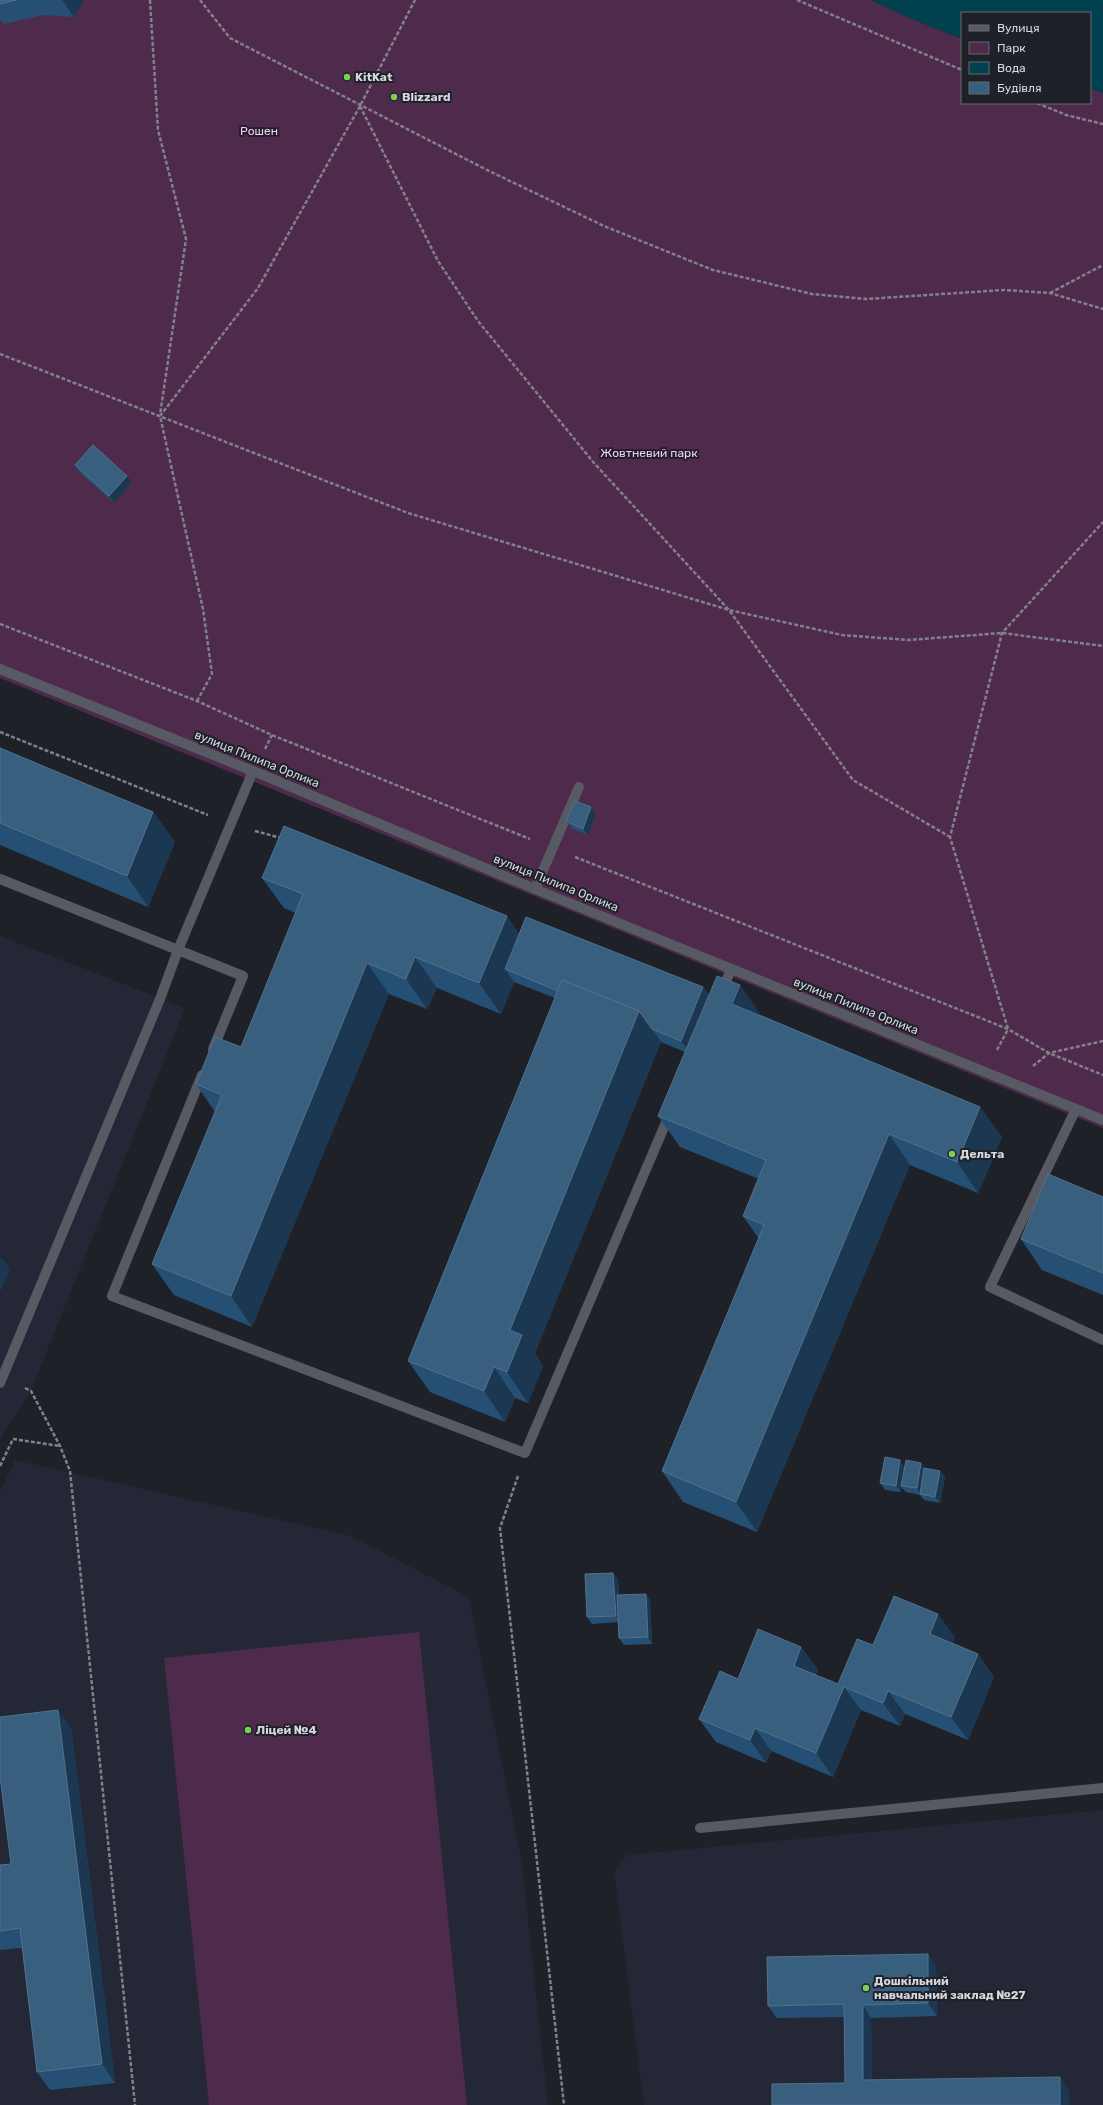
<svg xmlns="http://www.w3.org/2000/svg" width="1103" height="2105" font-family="Rubik,sans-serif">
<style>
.built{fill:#242735}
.green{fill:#4e2a4c}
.water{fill:#004150}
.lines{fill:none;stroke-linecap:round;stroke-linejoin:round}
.path{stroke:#808288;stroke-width:2.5;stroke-dasharray:4 2;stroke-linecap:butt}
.lane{stroke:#575a63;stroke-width:10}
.street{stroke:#575a63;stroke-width:10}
.wall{fill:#265073}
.shaded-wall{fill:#1b3751}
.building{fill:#395f7e;stroke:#51728d}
.poi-dot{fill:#7cd155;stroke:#1f2129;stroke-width:1.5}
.labels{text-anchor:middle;stroke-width:4;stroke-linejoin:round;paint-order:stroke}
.poi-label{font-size:12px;font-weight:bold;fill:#d5d7dc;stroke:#1f2129;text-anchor:start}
.park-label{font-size:12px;fill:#fdc7f9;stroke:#1f2129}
.street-label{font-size:12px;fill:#d5d7dc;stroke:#1f2129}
</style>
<rect width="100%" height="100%" fill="#1f2129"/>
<g class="built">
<path d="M0,936L185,1008L31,1391L0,1440Z"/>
<path d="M15,1460L351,1536L469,1597L522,1864L548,2105H0V1491Z"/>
<path d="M1103,1810V2105H644L614,1872L627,1855Z"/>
</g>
<g class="green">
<path d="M0,0H871L910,18L962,39V103H1090V88L1103,93V1128L0,678Z"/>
<path d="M419,1632L467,2105H209L164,1658Z"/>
</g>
<path class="water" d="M871,0H1103V93L1090,88V13H962V39L910,18Z"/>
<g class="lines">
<g class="path">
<path d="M150,0L158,130L186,239L160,415"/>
<path d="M200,0L230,38L487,170L604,226L713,270L812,294L866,299L1004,290L1050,293L1103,309"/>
<path d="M797,0L962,70"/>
<path d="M1037,103L1066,115L1103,124"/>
<path d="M360,106L438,261L478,321L594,463L729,610L853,780L950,837"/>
<path d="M1050,293L1103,265"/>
<path d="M0,354L408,513L729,610L842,635L908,640L1002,633L1103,646"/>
<path d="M0,624L197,701L272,735L530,839"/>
<path d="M197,701L212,674L203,609L160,416L258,288L360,106L415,0"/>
<path d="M0,732L208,815"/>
<path d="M265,749L272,735"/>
<path d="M255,831L281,838"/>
<path d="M575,857L1008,1029L1049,1053L1103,1075"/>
<path d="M997,1050L1008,1029L950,837L1002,633L1103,522"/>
<path d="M1033,1066L1049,1053L1103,1041"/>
<path d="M25,1388L31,1391L60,1446L70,1471L135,2105"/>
<path d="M0,1466L13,1439L60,1446"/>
<path d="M518,1476L500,1528L564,2105"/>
</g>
<g class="lane">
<path d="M0,879L178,950L253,771"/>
<path d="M535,889L579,787"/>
<path d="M722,992L731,969"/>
<path d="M202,1075L112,1296L525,1453L670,1113"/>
<path d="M1076,1109L990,1287L1103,1340"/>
<path d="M0,1383L160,999L178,950L243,976L213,1049"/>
<path d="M700,1828L1103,1788"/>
</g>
<path class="street" d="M0,669L253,771L535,889L1103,1120"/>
</g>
<g class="wall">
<path d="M0,0H85L74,17L44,15L3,24L0,19Z"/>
<path d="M75,465L132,482L114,503L79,472Z"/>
<path d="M0,748L153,812L175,842L148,907L0,845Z"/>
<path d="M591,807L596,814L588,835L571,828L566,821Z"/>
<path d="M262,878L507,916L519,935L703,987L709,995L761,1015L980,1107L1002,1137L978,1193L910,1165L757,1532L683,1502L662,1471L759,1239L743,1216L759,1179L680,1147L658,1116L685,1052L661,1042L535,1353L543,1366L528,1403L515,1398L505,1422L430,1392L408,1361L555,998L514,982L501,1014L437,988L427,1009L389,994L252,1327L174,1295L152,1264L215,1112L196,1084L241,1047L296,913L284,908Z"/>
<path d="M1103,1197V1295L1042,1270L1021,1239Z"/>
<path d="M905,1466L940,1471L945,1477L940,1503L924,1500L920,1495L906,1492L901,1487V1492L885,1490L880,1483Z"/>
<path d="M618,1579L619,1595L650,1600L652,1644L624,1645L619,1638L618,1622L592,1624L587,1617Z"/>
<path d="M955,1637L952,1643L978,1654L994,1677L968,1740L905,1714L900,1726L861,1710L833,1777L771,1751L766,1763L716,1742L699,1719L738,1679L801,1647L818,1670L816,1675L838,1684L873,1645Z"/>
<path d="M71,1728L115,2083L50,2090L37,2072L22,1948L0,1950V1865L11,1864Z"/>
<path d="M928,1954L936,1967L937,2016L871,2018L872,2080L1069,2090L845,2083L844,2017L777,2018L768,2006Z"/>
</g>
<g class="shaded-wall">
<path d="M62,0H85L74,17Z"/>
<path d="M127,476L132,482L114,503L109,496Z"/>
<path d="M591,807L596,814L588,835L583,829Z"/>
<path d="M153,812L175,842L148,907L127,876Z"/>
<path d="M507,916L528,947L505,969L514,982L501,1014L479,983Z"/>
<path d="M415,957L437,988L427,1009L406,979Z"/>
<path d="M367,963L389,994L252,1327L231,1296Z"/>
<path d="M740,985L761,1015L753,1034L732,1004Z"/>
<path d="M703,987L712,999L690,1053L681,1041Z"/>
<path d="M639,1011L661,1042L535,1353L543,1366L528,1403L507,1372L510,1330Z"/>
<path d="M980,1107L1002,1137L978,1193L957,1162Z"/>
<path d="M889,1134L910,1165L757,1532L736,1502Z"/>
<path d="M1,1257L10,1269L0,1292V1258Z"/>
<path d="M494,1367L515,1398L505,1422L484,1391Z"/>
<path d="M900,1460L905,1467L901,1492L896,1486Z"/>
<path d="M921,1463L926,1469L921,1495L917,1488Z"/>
<path d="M940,1471L945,1477L940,1503L935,1497Z"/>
<path d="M613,1573L618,1579L620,1622L616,1616Z"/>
<path d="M646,1594L650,1600L652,1644L648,1637Z"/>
<path d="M938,1614L955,1637L946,1657L930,1634Z"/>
<path d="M801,1647L818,1670L810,1689L794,1666Z"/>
<path d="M978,1654L994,1677L968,1740L951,1717Z"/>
<path d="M844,1687L861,1710L833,1777L816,1753Z"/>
<path d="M888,1691L905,1714L900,1726L883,1703Z"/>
<path d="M58,1710L71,1728L115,2083L102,2064Z"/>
<path d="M755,1728L771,1751L766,1763L750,1740Z"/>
<path d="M928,1954L936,1967L937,2016L928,2003Z"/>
<path d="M863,2005L871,2018L872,2093L863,2080Z"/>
<path d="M1060,2077L1069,2090V2105H1060Z"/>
</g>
<g class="building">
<path d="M0,0H16L0,4Z"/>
<path d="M93,445L127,476L109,496L75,465Z"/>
<path d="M0,748L153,812L127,876L0,823Z"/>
<path d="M575,801L591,807L583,829L566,821Z"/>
<path d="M284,826L507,916L479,983L415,957L406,979L367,963L231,1296L152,1264L222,1095L196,1084L215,1037L241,1047L303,894L262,878Z"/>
<path d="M526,917L703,987L681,1041L652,1029L639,1011L562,980L558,991L505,969Z"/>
<path d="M717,976L740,985L732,1004L980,1107L957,1162L889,1134L736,1502L662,1471L764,1225L743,1216L766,1160L658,1116Z"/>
<path d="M562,980L639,1011L510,1330L522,1335L507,1372L494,1367L484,1391L408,1361Z"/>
<path d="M1048,1174L1103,1197V1273L1021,1239Z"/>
<path d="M885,1457L900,1460L896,1486L880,1483Z"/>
<path d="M906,1460L921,1463L917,1488L901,1486Z"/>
<path d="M924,1468L940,1471L935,1497L920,1494Z"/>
<path d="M613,1573L616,1616L587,1617L585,1574Z"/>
<path d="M646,1594L648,1637L619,1638L617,1595Z"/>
<path d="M894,1596L938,1614L930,1634L978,1654L951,1717L888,1691L883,1703L844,1687L816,1753L755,1728L750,1740L699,1719L720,1671L738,1679L758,1629L801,1647L794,1666L838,1684L857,1639L873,1645Z"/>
<path d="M58,1710L102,2064L37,2072L20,1928L0,1931V1865L11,1864L0,1776V1717Z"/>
<path d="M928,1954V2003L863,2005V2080L1060,2077V2105H772V2084L845,2083L844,2004L768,2006L767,1957Z"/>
</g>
<g class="poi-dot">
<circle cx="347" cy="77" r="4"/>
<circle cx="394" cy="97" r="4"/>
<circle cx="952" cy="1154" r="4"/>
<circle cx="248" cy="1730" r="4"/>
<circle cx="866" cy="1988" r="4"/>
</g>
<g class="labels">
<g class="poi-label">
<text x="355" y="81">KitKat</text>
<text x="402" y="101">Blizzard</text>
<text x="960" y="1158">Дельта</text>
<text x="256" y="1734">Ліцей №4</text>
<text x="874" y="1985">Дошкільний<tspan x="874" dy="14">навчальний заклад №27</tspan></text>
</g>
<g class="park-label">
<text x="259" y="135">Рошен</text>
<text x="649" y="457">Жовтневий парк</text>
</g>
<g class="street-label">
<text transform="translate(257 759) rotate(22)" y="4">вулиця Пилипа Орлика</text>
<text transform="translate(556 883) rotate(22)" y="4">вулиця Пилипа Орлика</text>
<text transform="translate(856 1006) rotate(22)" y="4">вулиця Пилипа Орлика</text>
</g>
</g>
<rect x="961" y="12" width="130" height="92" fill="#1f2129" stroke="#686a71"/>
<rect x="969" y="25" width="20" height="6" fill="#575a63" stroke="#686a71"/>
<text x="997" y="32" font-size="12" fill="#d5d7dc">Вулиця</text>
<rect x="969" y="42" width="20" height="12" fill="#4e2a4c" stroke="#686a71"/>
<text x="997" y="52" font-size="12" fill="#d5d7dc">Парк</text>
<rect x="969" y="62" width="20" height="12" fill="#004150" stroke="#686a71"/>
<text x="997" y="72" font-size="12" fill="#d5d7dc">Вода</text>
<rect x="969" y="82" width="20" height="12" fill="#395f7e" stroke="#686a71"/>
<text x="997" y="92" font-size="12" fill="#d5d7dc">Будівля</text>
</svg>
